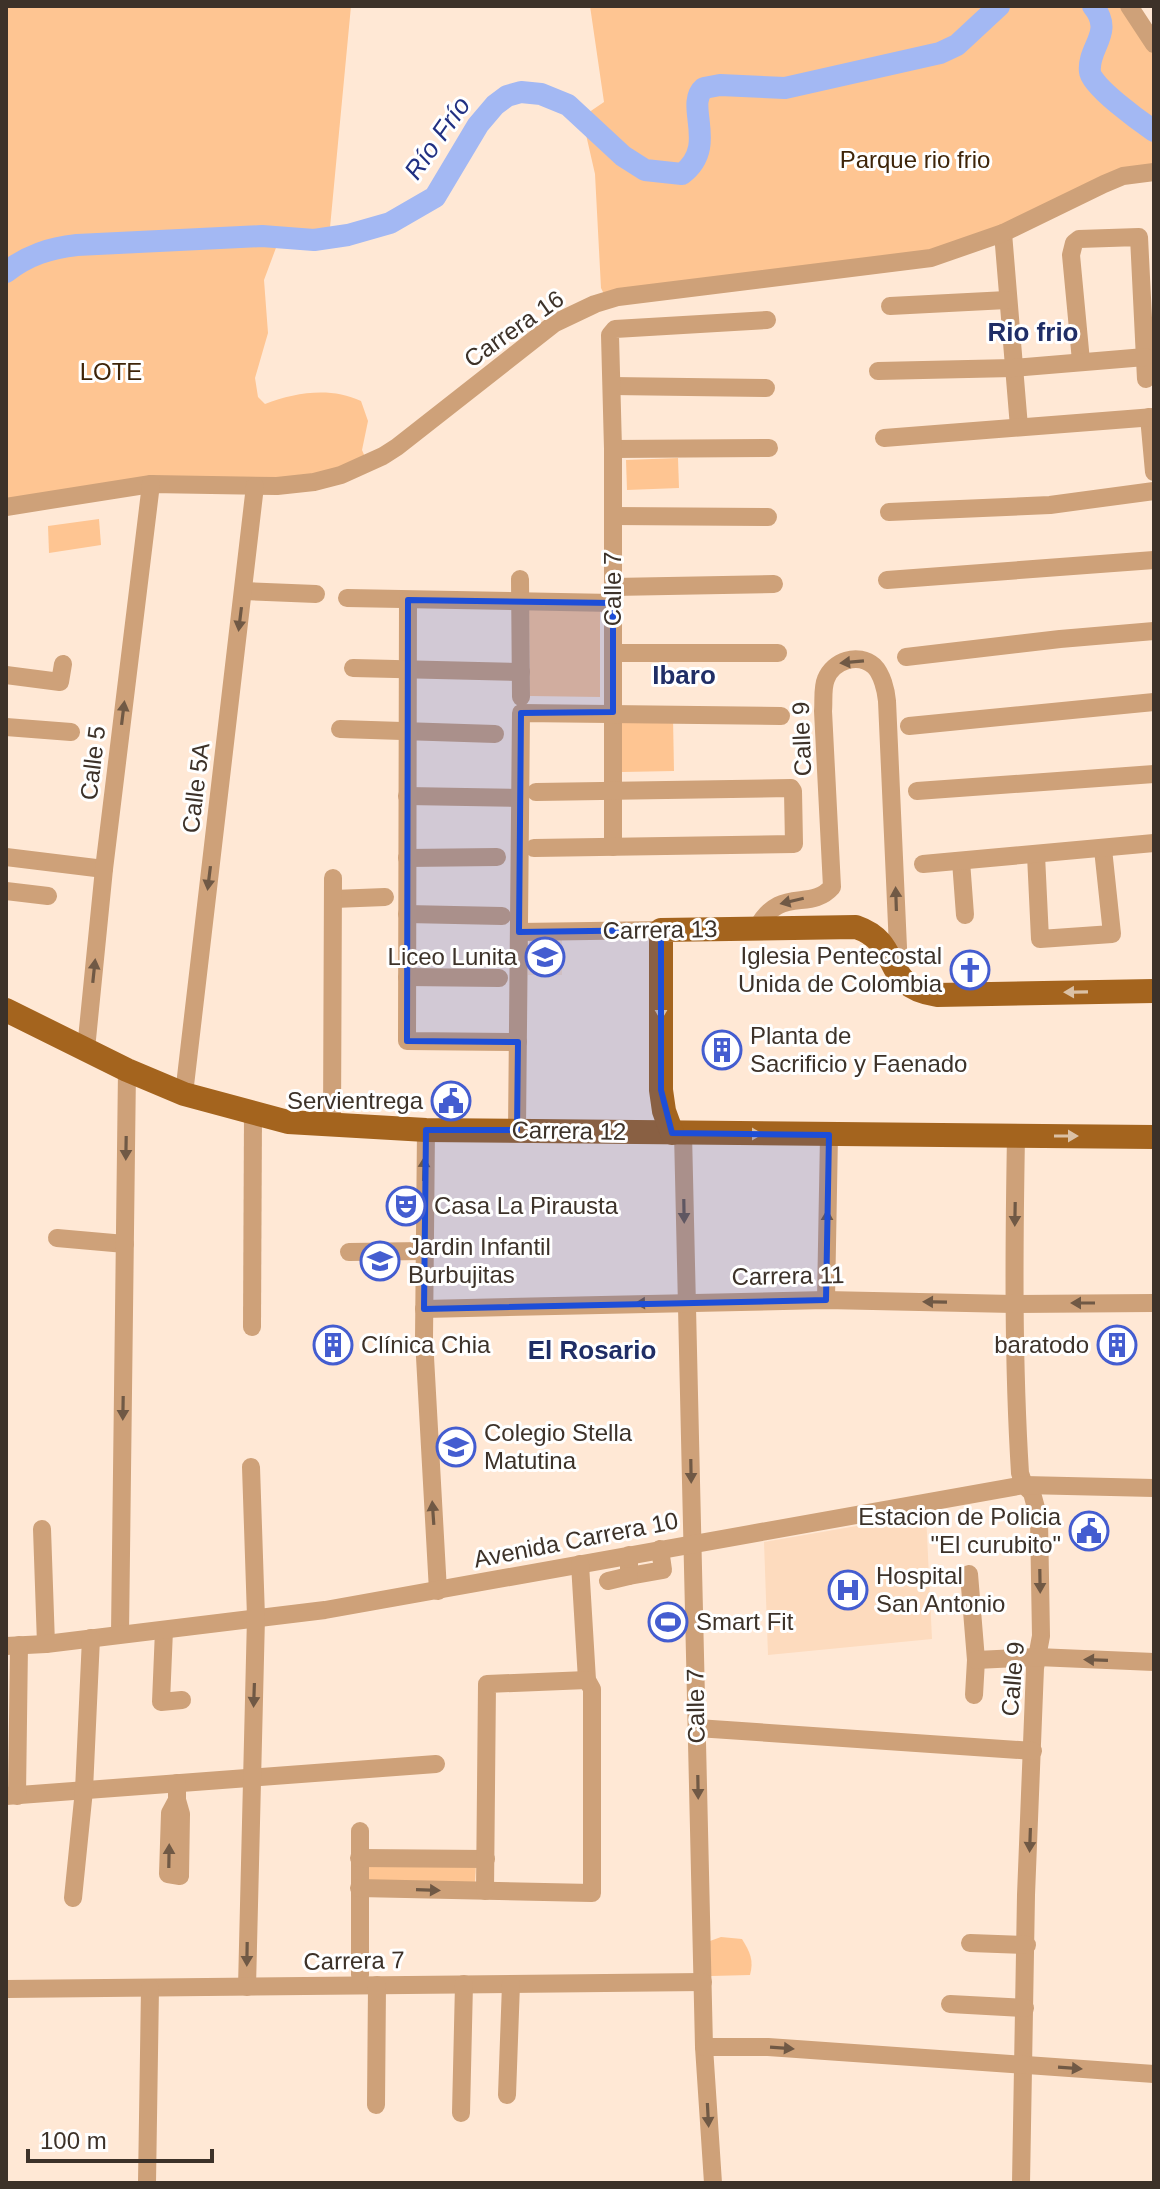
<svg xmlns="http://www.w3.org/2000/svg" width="1160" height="2189" font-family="Helvetica,sans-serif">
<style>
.built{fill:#fddbbe}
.green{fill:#fec592}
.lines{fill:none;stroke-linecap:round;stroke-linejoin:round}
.river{stroke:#a3b8f3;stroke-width:22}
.minor{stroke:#cea179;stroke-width:18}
.major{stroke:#a4641e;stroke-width:24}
.oneway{fill:#705945}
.oneway2{fill:#dbc1a5}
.marked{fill:#1d4ed8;fill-opacity:0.2;stroke:#1d4ed8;stroke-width:6;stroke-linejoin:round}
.labels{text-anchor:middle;stroke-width:6;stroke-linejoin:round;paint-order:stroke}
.park-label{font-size:24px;fill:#3f2509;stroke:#fff}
.street-label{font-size:24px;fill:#3d3229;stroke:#fff}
.poi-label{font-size:24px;fill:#3d3229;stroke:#fff;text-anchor:start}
.water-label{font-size:26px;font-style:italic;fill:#213082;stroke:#fff}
.neighbourhood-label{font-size:26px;font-weight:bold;fill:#202e66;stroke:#fff}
</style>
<rect width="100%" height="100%" fill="#ffe8d5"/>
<g class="built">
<path d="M529,939H562V975H528Z"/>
<path d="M926,1514L932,1639L768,1655L764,1542Z"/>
</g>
<g class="green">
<path d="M6,6H351L329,238L314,240L280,237L264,280L268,333L255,378L258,397L265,404C296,392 331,387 361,401L368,421L362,450L368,464L355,470L224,486L6,507Z"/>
<path d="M590,6H1129L1154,44V172L969,247L607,300L601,288L595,174L582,117L604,102Z"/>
<path d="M678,458L679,488L627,490L626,460Z"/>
<path d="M99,519L101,545L49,553L48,526Z"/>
<path d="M529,605H600V697L530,696Z"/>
<path d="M673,717L674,771L622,772L621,718Z"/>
<path d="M366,1864H476L475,1884L365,1880Z"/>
<path d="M721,1937L742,1939C750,1952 754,1960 750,1975L711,1976L710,1941Z"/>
</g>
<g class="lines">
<g class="river">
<path d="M1093,6C1115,33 1087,47 1090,72C1091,86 1141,122 1154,131"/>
<path d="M6,272C28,255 50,248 77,245L262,236L314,240L348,235L390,223L435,197L478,125L495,105L507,96L521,92L541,94L568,105L623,156L645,170L682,174C719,146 684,105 704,88L720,85L785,88L940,53L957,45L999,6"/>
</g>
<g class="minor">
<path d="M1129,6L1154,44"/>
<path d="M1003,233L1019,427"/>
<path d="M890,306L1007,300"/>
<path d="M1081,361L1071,255L1074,243L1079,239L1139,237L1146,379"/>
<path d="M878,371L1013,368L1145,357"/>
<path d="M612,386L766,388"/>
<path d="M1149,417L1154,472"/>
<path d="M884,438L1154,417"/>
<path d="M613,449L769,448"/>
<path d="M6,507L151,484L277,486L314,482L341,475L383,456L397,447L555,323L595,304L618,297L931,258L1003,233L1104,184L1123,176L1154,172"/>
<path d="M889,512L1050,505L1154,491"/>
<path d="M613,516L768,517"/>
<path d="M520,579L521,697"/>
<path d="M887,580L1154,560"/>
<path d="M613,587L774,584"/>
<path d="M243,591L316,594"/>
<path d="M347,598L613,603"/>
<path d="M408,600L407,1041L518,1042"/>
<path d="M613,653H778"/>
<path d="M906,657L1060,639L1154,631"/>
<path d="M353,668L521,672"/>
<path d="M6,675L60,682L63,664"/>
<path d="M909,726L1154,702"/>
<path d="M6,727L71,732"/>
<path d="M340,729L495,734"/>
<path d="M917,791L1154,774"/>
<path d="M407,796L520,798"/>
<path d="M613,847V449L610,335L615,329L767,320"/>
<path d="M534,848L794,844L793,791L791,788L536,792"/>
<path d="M1036,855L1040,939L1112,934L1103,849"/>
<path d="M6,857L104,869"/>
<path d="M407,858L497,857"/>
<path d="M961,861L965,915"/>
<path d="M923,864L1154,843"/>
<path d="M6,891L48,896"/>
<path d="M334,899L385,897"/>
<path d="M407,914L502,916"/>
<path d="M757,928C780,885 810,912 832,887L823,711C824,701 822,688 826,679C833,661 858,652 874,666C882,674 886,690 887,701L899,970"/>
<path d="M519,932L661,930"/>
<path d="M407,977L499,978"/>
<path d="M86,1049L104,869L151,484"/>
<path d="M184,1094L255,486"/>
<path d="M332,1125L333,878"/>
<path d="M426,1130L424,1339L438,1591"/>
<path d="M517,1130L521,713L781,716"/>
<path d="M683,1133L704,2047L713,2183"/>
<path d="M1016,1136C1014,1249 1013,1360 1020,1473L1024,1485L1032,1493L1039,1519L1041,1636L1035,1668L1026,1895L1021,2183"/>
<path d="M57,1238L125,1244"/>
<path d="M349,1252L423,1251"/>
<path d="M826,1300L829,1135"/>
<path d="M424,1309L826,1300L1013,1304L1154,1303"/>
<path d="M252,1327L253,1114"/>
<path d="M42,1529L46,1644"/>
<path d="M629,1555V1576L663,1570L660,1549"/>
<path d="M969,1574L976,1660L974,1695"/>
<path d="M608,1581L629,1576"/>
<path d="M164,1630L161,1702L182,1700"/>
<path d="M120,1634L127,1070"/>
<path d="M6,1646L46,1644L325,1610L1024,1485L1154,1488"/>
<path d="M976,1660L1037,1657L1154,1662"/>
<path d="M697,1728L1033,1751"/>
<path d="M6,1796L436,1764"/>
<path d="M17,1796L19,1645"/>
<path d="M177,1800L170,1813L168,1874L180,1876L181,1814L177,1800V1783"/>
<path d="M360,1831V1975"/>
<path d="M359,1858L486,1859"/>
<path d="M359,1888L592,1893V1689L587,1680L580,1564"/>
<path d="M485,1891L487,1684L587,1680"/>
<path d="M73,1898L84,1790L91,1638"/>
<path d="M970,1943L1027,1945"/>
<path d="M247,1987L256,1617L251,1467"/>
<path d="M6,1989L703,1982"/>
<path d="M950,2004L1025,2008"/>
<path d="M704,2047H768L1154,2074"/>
<path d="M507,2095L511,1984"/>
<path d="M376,2105L377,1985"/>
<path d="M461,2113L464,1984"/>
<path d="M147,2183L150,1988"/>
</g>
<g class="major">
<path d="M6,1010L127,1070L184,1094L288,1122L426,1130L1154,1137"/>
<path d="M672,1133L664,1111L661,1090V930L856,927C905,944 878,986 937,995L1154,991"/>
</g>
</g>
<defs><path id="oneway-solid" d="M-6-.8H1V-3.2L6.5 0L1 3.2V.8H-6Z" transform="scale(2)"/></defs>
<g class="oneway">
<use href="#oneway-solid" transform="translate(240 619) rotate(97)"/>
<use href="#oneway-solid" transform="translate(852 662) rotate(175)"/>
<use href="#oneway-solid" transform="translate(123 713) rotate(-83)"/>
<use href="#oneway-solid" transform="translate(209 878) rotate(97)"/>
<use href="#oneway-solid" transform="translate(896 899) rotate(-92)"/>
<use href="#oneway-solid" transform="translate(792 901) rotate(167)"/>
<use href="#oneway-solid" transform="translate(94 971) rotate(-84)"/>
<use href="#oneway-solid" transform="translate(126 1148) rotate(91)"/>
<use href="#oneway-solid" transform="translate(424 1169) rotate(-88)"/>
<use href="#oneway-solid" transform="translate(684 1211) rotate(89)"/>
<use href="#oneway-solid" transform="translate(1015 1214) rotate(91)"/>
<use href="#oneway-solid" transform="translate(827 1222) rotate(-89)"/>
<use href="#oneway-solid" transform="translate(935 1302) rotate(-179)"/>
<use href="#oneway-solid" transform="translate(647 1303) rotate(178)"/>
<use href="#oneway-solid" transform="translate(1083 1303) rotate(180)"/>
<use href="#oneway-solid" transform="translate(123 1408) rotate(91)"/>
<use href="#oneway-solid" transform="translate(691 1471) rotate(89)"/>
<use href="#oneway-solid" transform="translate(433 1513) rotate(-94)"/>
<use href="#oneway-solid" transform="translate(1040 1581) rotate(89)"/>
<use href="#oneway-solid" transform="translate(1096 1660) rotate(-178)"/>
<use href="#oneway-solid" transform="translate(254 1695) rotate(92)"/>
<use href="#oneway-solid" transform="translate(698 1787) rotate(89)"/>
<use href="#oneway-solid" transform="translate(1030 1840) rotate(92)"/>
<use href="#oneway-solid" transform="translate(169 1856) rotate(-89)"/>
<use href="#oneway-solid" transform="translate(428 1890) rotate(2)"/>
<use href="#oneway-solid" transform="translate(247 1954) rotate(91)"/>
<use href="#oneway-solid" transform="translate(782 2048) rotate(4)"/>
<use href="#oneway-solid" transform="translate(1070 2068) rotate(4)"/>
<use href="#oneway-solid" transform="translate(708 2115) rotate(87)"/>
</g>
<g class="oneway2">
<use href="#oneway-solid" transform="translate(1076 992) rotate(179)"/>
<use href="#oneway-solid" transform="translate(661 1008) rotate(90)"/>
<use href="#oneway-solid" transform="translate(750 1134)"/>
<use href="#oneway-solid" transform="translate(1066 1136)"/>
</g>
<path class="marked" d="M408,600L613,603V712L521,713L519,932L661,930V1090L672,1133L829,1135L826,1300L424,1309L426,1130H517L518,1042L407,1041Z"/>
<defs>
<symbol id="school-ring" viewBox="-11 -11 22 22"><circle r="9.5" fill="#fff" stroke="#445dd0" stroke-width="1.5"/><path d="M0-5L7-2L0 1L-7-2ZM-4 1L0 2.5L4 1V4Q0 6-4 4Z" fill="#445dd0"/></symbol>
<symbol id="church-ring" viewBox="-11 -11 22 22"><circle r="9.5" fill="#fff" stroke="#445dd0" stroke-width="1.5"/><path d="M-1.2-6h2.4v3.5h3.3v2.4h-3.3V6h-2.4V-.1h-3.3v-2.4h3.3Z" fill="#445dd0"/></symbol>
<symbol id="building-ring" viewBox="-11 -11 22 22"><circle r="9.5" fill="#fff" stroke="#445dd0" stroke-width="1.5"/><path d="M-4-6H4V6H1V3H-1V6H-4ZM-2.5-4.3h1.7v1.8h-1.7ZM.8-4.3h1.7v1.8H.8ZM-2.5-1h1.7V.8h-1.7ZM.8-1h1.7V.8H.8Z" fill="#445dd0"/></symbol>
<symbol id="civic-ring" viewBox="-11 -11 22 22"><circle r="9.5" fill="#fff" stroke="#445dd0" stroke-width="1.5"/><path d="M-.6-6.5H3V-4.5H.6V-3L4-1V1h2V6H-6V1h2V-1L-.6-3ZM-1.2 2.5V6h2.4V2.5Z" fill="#445dd0"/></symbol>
<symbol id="theatre-ring" viewBox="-11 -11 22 22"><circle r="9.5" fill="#fff" stroke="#445dd0" stroke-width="1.5"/><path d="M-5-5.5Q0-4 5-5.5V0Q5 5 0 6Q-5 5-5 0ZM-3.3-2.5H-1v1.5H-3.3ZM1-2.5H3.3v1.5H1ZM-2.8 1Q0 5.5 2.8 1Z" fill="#445dd0"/></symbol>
<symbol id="hospital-ring" viewBox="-11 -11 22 22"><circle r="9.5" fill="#fff" stroke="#445dd0" stroke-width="1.5"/><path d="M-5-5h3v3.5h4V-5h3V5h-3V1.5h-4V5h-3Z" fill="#445dd0"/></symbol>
<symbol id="stadium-ring" viewBox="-11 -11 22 22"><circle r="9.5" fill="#fff" stroke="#445dd0" stroke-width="1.5"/><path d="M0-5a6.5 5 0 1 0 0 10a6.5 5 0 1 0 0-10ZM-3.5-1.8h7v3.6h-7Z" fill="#445dd0"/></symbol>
</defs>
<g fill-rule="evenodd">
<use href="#school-ring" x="523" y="935" width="44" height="44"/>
<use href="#church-ring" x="948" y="948" width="44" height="44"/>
<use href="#building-ring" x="700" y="1028" width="44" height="44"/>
<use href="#civic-ring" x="429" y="1079" width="44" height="44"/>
<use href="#theatre-ring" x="384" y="1184" width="44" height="44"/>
<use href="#school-ring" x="358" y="1239" width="44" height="44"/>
<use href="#building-ring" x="311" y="1323" width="44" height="44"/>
<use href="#building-ring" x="1095" y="1323" width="44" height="44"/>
<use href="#school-ring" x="434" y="1425" width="44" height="44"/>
<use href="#civic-ring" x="1067" y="1509" width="44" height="44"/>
<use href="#hospital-ring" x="826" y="1568" width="44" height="44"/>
<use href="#stadium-ring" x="646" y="1600" width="44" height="44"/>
</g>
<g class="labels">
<g class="park-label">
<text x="915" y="168">Parque rio frio</text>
<text x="111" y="380">LOTE</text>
</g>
<g class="street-label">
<text transform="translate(514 329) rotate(-35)" y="8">Carrera 16</text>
<text transform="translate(613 589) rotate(-90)" y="8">Calle 7</text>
<text transform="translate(802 739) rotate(-92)" y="8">Calle 9</text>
<text transform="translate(93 763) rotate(-83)" y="8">Calle 5</text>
<text transform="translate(196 788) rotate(-83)" y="8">Calle 5A</text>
<text transform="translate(660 930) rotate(-1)" y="8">Carrera 13</text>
<text transform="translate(569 1131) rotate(1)" y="8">Carrera 12</text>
<text transform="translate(788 1276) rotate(-1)" y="8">Carrera 11</text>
<text transform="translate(576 1540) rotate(-11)" y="8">Avenida Carrera 10</text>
<text transform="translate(1013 1679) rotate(-85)" y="8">Calle 9</text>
<text transform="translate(696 1706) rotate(-91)" y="8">Calle 7</text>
<text transform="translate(354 1961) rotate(-1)" y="8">Carrera 7</text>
</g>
<g class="poi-label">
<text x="942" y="964" text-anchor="end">Iglesia Pentecostal<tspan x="942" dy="28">Unida de Colombia</tspan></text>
<text x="517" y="965" text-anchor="end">Liceo Lunita</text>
<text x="750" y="1044">Planta de<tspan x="750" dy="28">Sacrificio y Faenado</tspan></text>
<text x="423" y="1109" text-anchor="end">Servientrega</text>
<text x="434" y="1214">Casa La Pirausta</text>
<text x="408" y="1255">Jardin Infantil<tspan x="408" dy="28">Burbujitas</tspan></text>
<text x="361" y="1353">Clínica Chia</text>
<text x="1089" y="1353" text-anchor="end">baratodo</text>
<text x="484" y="1441">Colegio Stella<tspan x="484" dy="28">Matutina</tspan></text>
<text x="1061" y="1525" text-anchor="end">Estacion de Policia<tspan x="1061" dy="28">"El curubito"</tspan></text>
<text x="876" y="1584">Hospital<tspan x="876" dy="28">San Antonio</tspan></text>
<text x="696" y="1630">Smart Fit</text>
</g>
<g class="water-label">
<text transform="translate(437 138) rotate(-55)" y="9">Río Frío</text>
</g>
<g class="neighbourhood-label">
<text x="1033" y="341">Rio frio</text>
<text x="684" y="684">Ibaro</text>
<text x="592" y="1359">El Rosario</text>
</g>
</g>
<rect width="1160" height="2189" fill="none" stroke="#3d3229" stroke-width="16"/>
<path d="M28 2149v12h184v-12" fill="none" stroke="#3d3229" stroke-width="4"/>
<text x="40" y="2149" font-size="24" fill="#3d3229" stroke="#ffffff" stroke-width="6" paint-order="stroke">100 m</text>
</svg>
